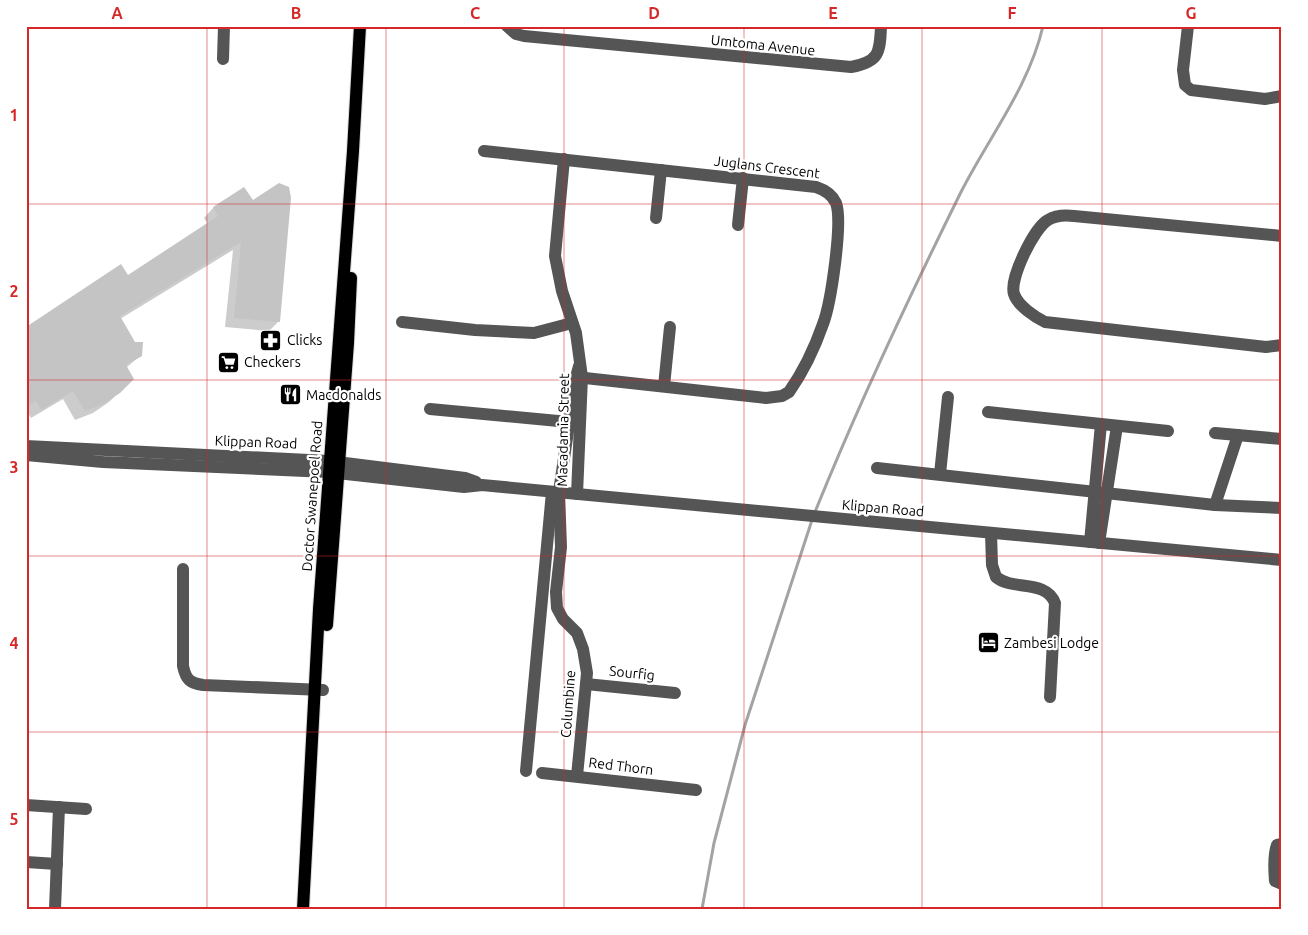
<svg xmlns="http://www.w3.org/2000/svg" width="1308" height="935" font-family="Ubuntu,sans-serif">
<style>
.shadow{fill:#0003}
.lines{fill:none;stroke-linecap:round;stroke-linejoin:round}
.stream{stroke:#a3a3a3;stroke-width:3}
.building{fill:#c4c4c4}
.major-casing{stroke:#dbdbdb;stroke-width:14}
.minor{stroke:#555;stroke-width:12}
.major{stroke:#000;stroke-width:12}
.grid{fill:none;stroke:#d62828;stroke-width:1;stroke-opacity:0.55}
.labels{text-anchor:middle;stroke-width:4.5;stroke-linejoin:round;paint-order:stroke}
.street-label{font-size:14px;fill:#000;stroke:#fff}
.poi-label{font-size:14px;fill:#000;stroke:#fff;text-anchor:start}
.neatline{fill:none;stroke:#d62828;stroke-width:2}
.grid-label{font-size:16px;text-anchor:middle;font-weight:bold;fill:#d62828}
</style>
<rect width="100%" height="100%" fill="#fff"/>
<path class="shadow" d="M244,188L278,322L269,331L225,327L233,250L120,319L141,355L126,368L133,379L109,402L93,413L75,420L63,399L31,418L26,410V328L128,276L208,224L204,218L213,208Z"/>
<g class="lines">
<g class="stream">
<path d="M815,512C859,403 909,297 961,192C989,137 1029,87 1043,26"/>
<path d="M702,909L714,843L745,725L812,520"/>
</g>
</g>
<path class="building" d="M279,183L289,187L291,198L280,322L234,318L241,242L120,316L135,342H143L142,356L126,365L134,379L120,393L103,404L85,411L73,391L41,410L36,401L26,407V327L121,264L128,275L218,216L213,207L244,187L253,200Z"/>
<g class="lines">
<defs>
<g id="major">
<path d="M327,625L348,343L351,278"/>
<path d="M303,909L319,609L353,151L360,26"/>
</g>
</defs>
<use href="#major" class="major-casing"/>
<g class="minor">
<path d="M507,26L516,34L524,36L851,67C879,62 880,53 881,26"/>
<path d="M1188,26L1183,70L1185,85L1191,90L1265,99L1282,96"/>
<path d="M223,59L224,26"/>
<path d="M484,151L816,187C825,190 832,194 836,203C843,222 831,303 823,324C815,347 803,372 789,392L782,396L766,398L576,377"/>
<path d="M564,159L555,256L562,291L576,333L582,377L577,494"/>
<path d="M656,218L661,170"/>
<path d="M738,225L743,178"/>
<path d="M1282,236L1074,216C1065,215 1056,215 1048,220C1034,228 1009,279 1014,294C1018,306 1035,317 1045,322L1266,347L1282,345"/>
<path d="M402,322L475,330L534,333L572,323"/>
<path d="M664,386L670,327"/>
<path d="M430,409L569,422"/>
<path d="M988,412L1168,431"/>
<path d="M1215,433L1282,439"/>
<path d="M26,446L329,461L465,478L476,482"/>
<path d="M26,455L103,462L328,472L464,487L482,485L1282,560"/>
<path d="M877,468L1215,505L1282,508"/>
<path d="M940,474L948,397"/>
<path d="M1215,505L1238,435"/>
<path d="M991,533L992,565L996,577C1013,591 1046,579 1055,603L1050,697"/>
<path d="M1090,542L1101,424"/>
<path d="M1099,543L1117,426"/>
<path d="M183,569V666C186,680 190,683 203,685L323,690"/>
<path d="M586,684L675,693"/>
<path d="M526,771L552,492"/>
<path d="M542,773L696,790"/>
<path d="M577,776L587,673L583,649L577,633L563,619L557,608L556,592L561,547L559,492L576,377L579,366"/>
<path d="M26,805L86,809"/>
<path d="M1282,844L1277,845C1273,855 1274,869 1275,881L1282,884"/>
<path d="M26,862L57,864"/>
<path d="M55,909L59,807"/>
</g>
<use href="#major" class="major"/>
</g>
<path class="grid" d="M207,26V909M386,26V909M564,26V909M744,26V909M922,26V909M1102,26V909M26,204H1282M26,380H1282M26,556H1282M26,732H1282"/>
<defs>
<symbol id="pharmacy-square" viewBox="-11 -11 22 22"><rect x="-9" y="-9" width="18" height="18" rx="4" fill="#000" stroke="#fff"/><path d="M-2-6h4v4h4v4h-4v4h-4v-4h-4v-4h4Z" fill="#fff"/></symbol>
<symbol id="supermarket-square" viewBox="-11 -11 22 22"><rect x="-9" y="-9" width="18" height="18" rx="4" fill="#000" stroke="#fff"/><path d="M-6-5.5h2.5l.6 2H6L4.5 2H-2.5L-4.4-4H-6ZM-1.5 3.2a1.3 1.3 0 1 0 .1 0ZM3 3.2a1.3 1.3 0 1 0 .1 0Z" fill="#fff"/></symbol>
<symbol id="restaurant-square" viewBox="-11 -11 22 22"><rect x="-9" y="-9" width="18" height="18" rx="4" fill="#000" stroke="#fff"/><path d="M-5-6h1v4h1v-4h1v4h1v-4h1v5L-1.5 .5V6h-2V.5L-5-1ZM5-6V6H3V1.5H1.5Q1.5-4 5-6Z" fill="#fff"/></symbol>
<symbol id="hotel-square" viewBox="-11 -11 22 22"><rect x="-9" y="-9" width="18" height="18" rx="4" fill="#000" stroke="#fff"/><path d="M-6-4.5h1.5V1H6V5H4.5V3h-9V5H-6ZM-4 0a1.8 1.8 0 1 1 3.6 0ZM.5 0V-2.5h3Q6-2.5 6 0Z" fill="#fff"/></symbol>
</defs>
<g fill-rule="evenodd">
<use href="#pharmacy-square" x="258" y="328" width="25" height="25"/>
<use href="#supermarket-square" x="216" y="350" width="25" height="25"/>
<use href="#restaurant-square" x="278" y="382" width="25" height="25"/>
<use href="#hotel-square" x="976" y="630" width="25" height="25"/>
</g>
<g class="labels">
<g class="street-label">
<text transform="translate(763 45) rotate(6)" y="5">Umtoma Avenue</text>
<text transform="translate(767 167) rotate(7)" y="5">Juglans Crescent</text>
<text transform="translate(563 430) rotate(-89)" y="5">Macadamia Street</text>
<text transform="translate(256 442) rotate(2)" y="5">Klippan Road</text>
<text transform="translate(312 496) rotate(-86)" y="5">Doctor Swanepoel Road</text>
<text transform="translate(883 508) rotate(5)" y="5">Klippan Road</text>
<text transform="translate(632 673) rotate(6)" y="5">Sourfig</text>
<text transform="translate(568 704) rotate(-86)" y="5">Columbine</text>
<text transform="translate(621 766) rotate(7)" y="5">Red Thorn</text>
</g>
<g class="poi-label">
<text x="287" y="345">Clicks</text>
<text x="244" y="367">Checkers</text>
<text x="306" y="400">Macdonalds</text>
<text x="1004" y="648">Zambesi Lodge</text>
</g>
</g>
<rect width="1308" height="935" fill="none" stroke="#ffffff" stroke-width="55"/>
<rect x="28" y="28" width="1252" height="880" class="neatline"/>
<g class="grid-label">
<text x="117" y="19">A</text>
<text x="296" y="19">B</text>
<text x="475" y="19">C</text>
<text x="654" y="19">D</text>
<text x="833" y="19">E</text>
<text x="1012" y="19">F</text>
<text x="1191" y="19">G</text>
<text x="14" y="121">1</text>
<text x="14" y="297">2</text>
<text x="14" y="473">3</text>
<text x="14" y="649">4</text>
<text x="14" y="825">5</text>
</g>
</svg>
